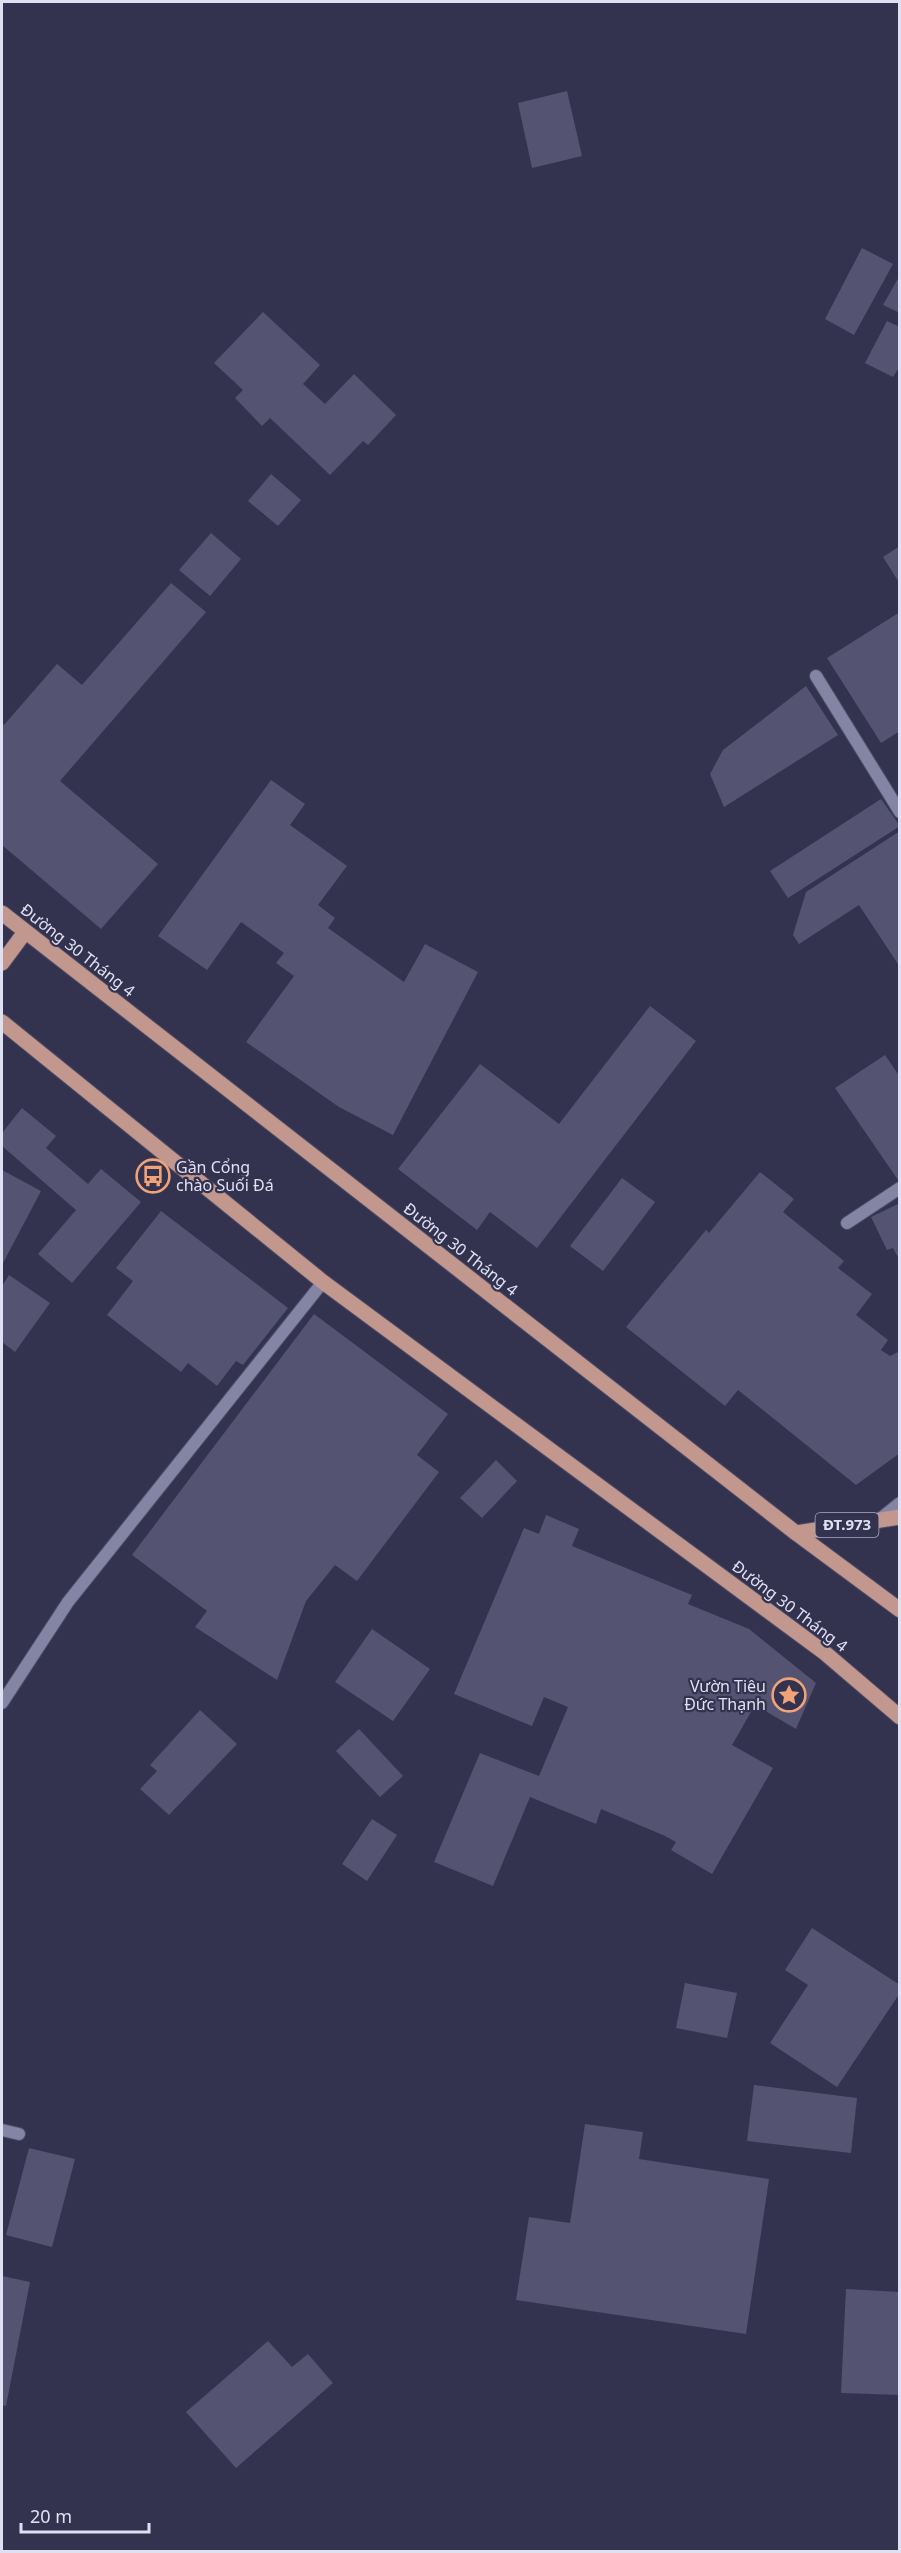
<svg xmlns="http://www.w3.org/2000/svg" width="901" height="2553" font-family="'Noto Sans',sans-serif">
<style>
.building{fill:#545472}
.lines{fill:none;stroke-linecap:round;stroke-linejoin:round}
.street-casing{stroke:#4e4d66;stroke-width:14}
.primary-casing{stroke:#4e4d66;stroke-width:17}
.street{stroke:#8484a5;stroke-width:12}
.primary{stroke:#c1978e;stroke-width:15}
.labels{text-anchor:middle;stroke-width:4.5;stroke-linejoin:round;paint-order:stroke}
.shield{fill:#33324f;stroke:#acacc2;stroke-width:1.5}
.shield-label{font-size:15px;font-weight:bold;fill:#e0e0f3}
.street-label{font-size:16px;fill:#e0e0f3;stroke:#33324f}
.poi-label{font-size:16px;fill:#e0e0f3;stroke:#33324f;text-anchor:start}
</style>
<rect width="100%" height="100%" fill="#33324f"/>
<g class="building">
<path d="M567,91L582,156L532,168L518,103Z"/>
<path d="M862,248L893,264L854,335L825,319Z"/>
<path d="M900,275V313L883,305Z"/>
<path d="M263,312L320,365L303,384L325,404L354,374L396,415L368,445L363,441L330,475L270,418L262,426L235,398L243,390L214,363Z"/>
<path d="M887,321L900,327V366L893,377L865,363Z"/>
<path d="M271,474L301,500L278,526L248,501Z"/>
<path d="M211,533L241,559L210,596L179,570Z"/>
<path d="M900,546V584L883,557Z"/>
<path d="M171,583L206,612L60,781L158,864L101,929L2,845V723L4,725L57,664L82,685Z"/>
<path d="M900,612V731L881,743L827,658Z"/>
<path d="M806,686L838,735L724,807L710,774L723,750Z"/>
<path d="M271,780L305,804L290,825L347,866L318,905L335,918L328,928L404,982L425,944L478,972L393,1135L339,1107L246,1042L294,976L276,963L284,953L241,922L207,970L158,936Z"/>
<path d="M881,799L900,826L788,898L770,871Z"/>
<path d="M900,831V967L859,905L799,944L793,935L806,892Z"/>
<path d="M650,1006L696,1041L537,1248L490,1212L477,1230L398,1169L480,1064L559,1124Z"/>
<path d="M885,1055L900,1077L898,1180L835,1088Z"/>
<path d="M22,1108L56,1136L46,1148L88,1184L101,1169L141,1202L72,1283L38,1254L76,1210L2,1146V1133Z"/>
<path d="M2,1170L41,1191L2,1265Z"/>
<path d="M760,1172L794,1199L783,1212L844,1261L838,1268L872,1294L856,1315L888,1340L881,1350L890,1356L900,1351V1453L856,1485L738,1390L725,1406L626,1327L706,1230L709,1233Z"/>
<path d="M622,1178L655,1202L603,1271L570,1246Z"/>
<path d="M900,1203V1261L893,1248L887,1250L871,1217Z"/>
<path d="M161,1211L288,1308L243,1365L236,1361L217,1386L188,1363L181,1372L107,1315L133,1281L116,1268Z"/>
<path d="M9,1275L50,1303L15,1352L2,1342V1286Z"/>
<path d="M314,1314L448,1414L417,1455L439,1472L357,1581L335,1565L306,1601L277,1680L195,1627L207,1611L132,1555Z"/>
<path d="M496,1460L517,1481L482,1518L460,1498Z"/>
<path d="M546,1515L579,1529L572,1546L692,1595L688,1604L749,1629L816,1683L796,1729L755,1705L732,1745L773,1768L712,1874L671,1850L676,1842L663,1835L601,1809L596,1824L530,1797L493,1886L434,1862L480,1753L539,1776L568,1707L544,1697L532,1726L454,1694L524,1528L539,1534Z"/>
<path d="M372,1629L430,1669L393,1721L335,1682Z"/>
<path d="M200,1710L237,1744L169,1815L140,1789L157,1771L150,1765Z"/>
<path d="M359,1729L403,1776L380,1797L336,1751Z"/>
<path d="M372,1819L397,1835L367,1881L342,1864Z"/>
<path d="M812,1928L900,1985V1993L837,2087L770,2043L808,1985L785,1970Z"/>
<path d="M685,1983L737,1993L727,2038L676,2028Z"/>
<path d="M754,2085L857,2098L851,2153L747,2141Z"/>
<path d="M585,2124L643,2132L639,2159L769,2179L746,2334L516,2300L529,2217L570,2223Z"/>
<path d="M29,2148L75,2159L52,2247L6,2235Z"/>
<path d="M2,2276L30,2282L6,2406L2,2405Z"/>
<path d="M846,2289L900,2292V2395L841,2393Z"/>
<path d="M268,2341L292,2367L308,2354L333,2383L236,2468L186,2412Z"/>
</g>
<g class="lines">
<defs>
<g id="street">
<path d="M816,676L900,812"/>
<path d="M847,1223L900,1188"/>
<path d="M880,1519L900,1503"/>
<path d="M2,1703L68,1602L323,1282"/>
<path d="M2,2130L19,2134"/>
</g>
<g id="primary">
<path d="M2,913L796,1533L900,1610"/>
<path d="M2,963L25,932"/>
<path d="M2,1022L323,1282L825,1653L900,1717"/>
<path d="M796,1533L900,1517"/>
</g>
</defs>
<use href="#street" class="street-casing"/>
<use href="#primary" class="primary-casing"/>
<use href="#street" class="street"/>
<use href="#primary" class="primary"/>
</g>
<defs>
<symbol id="bus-ring" viewBox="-11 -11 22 22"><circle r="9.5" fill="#33324f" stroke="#f0a279" stroke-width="1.5"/><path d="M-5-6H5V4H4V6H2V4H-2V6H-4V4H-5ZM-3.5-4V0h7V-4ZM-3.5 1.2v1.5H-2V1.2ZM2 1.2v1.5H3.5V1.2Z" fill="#f0a279"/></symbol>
<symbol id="sight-ring" viewBox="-11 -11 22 22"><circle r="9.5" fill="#33324f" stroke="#f0a279" stroke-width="1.5"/><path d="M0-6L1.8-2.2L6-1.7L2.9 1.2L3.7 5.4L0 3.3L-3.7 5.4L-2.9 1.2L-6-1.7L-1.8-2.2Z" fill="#f0a279"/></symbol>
</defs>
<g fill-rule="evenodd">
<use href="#bus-ring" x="134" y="1157" width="38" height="38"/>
<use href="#sight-ring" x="770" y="1676" width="38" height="38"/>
</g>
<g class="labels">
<rect class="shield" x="815.5" y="1513" width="63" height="24" rx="4.5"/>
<g class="shield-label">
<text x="847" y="1530">ĐT.973</text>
</g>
<g class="street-label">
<text transform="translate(78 950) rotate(38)" y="6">Đường 30 Tháng 4</text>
<text transform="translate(461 1249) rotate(38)" y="6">Đường 30 Tháng 4</text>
<text transform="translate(790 1606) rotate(37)" y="6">Đường 30 Tháng 4</text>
</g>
<g class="poi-label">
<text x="176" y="1173">Gần Cổng<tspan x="176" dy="18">chào Suối Đá</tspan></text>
<text x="766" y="1692" text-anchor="end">Vườn Tiêu<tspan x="766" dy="18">Đức Thạnh</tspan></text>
</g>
</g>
<rect width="901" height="2553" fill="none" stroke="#e0e0f3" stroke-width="6"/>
<path d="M21 2523v9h128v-9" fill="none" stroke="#e0e0f3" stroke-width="3"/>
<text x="30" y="2523" font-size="18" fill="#e0e0f3" stroke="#33324f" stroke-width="4.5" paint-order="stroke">20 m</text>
</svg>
